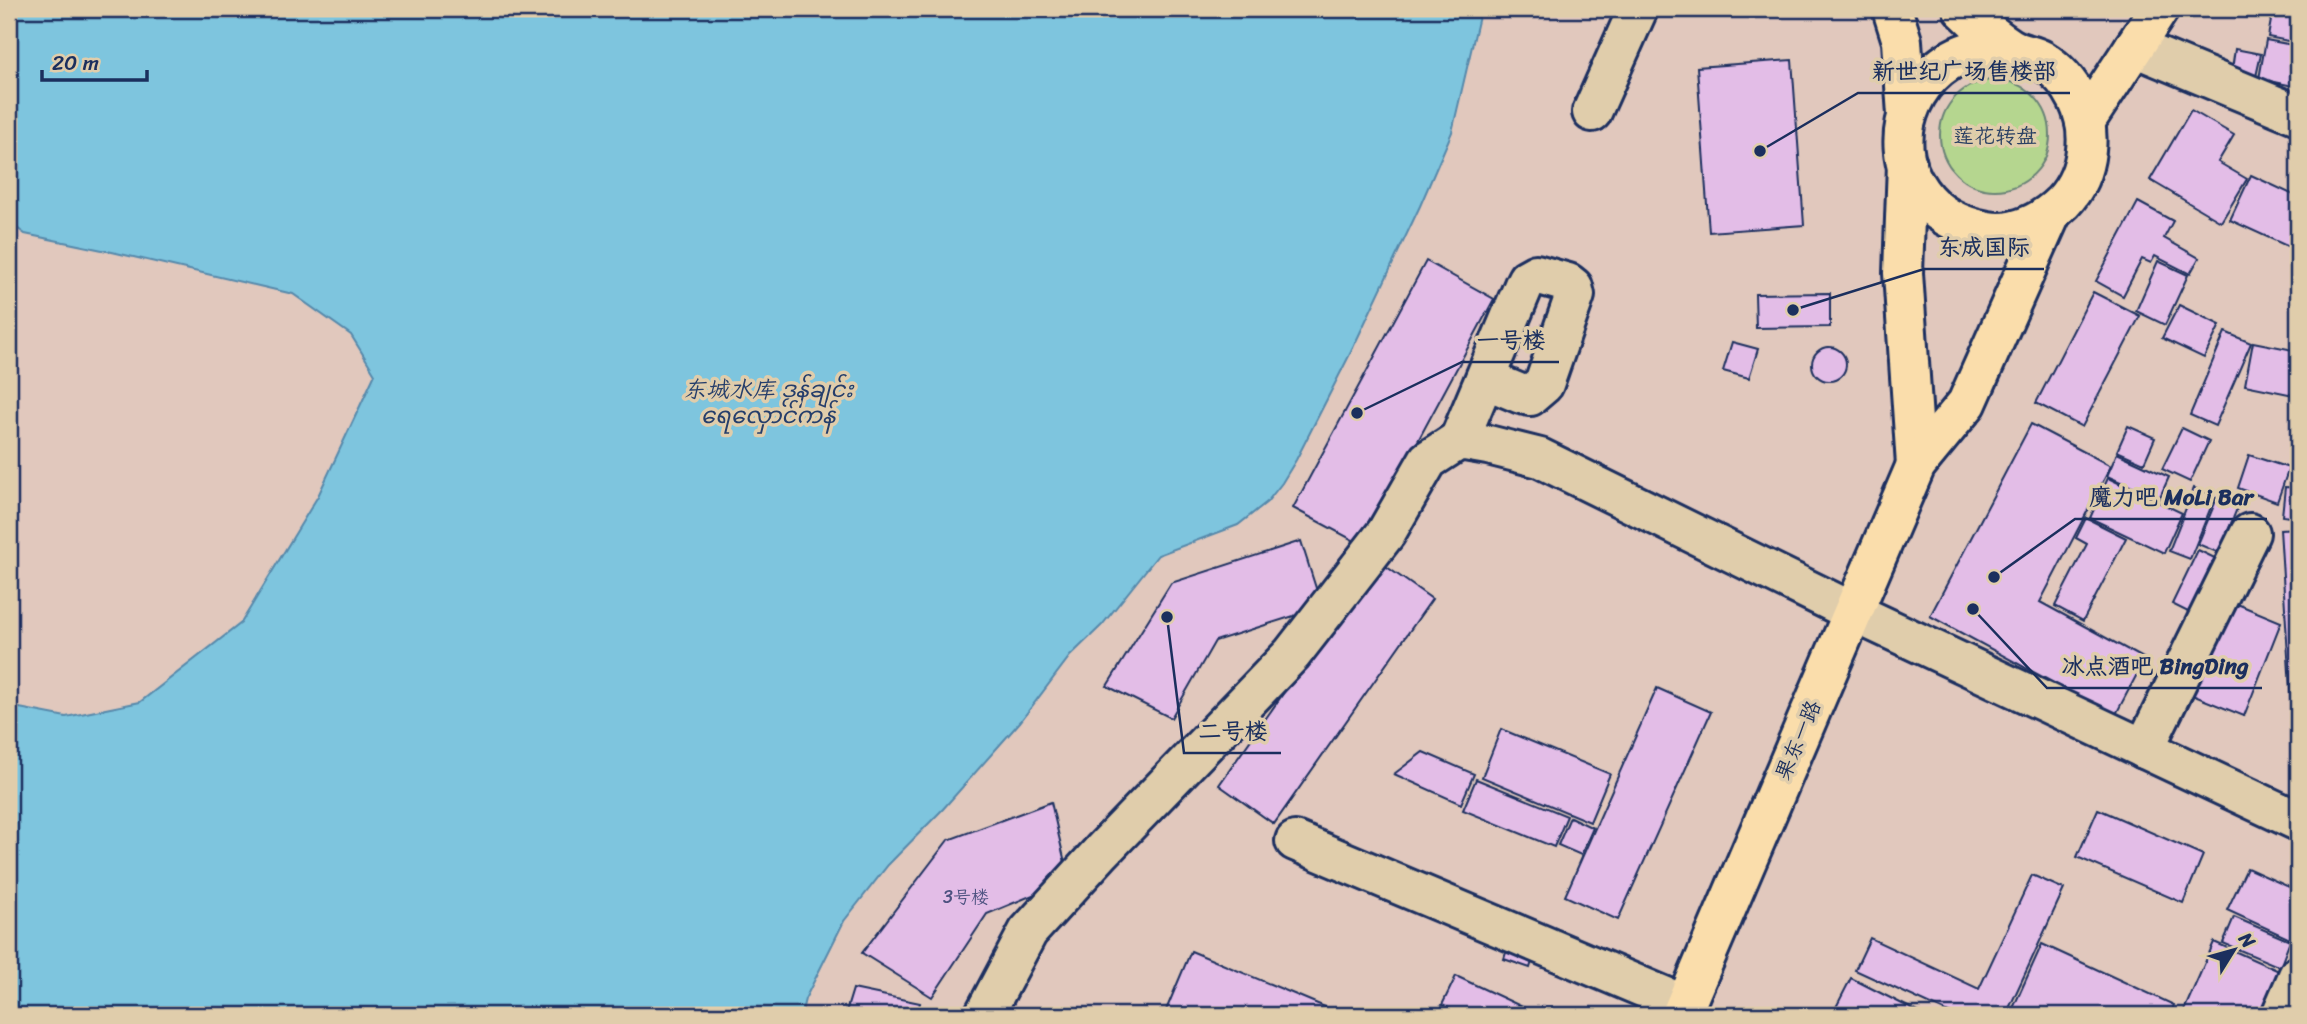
<svg xmlns="http://www.w3.org/2000/svg" width="2307" height="1024" font-family="Sriracha,'LXGW WenKai TC','Noto Sans Myanmar',sans-serif">
<style>
.green{fill:#b5d68f;stroke:#688276;stroke-width:2}
.water{fill:#7ec5de;stroke:#5689ab;stroke-width:2}
.building{fill:#e3bde7;stroke:#1b2f5e;stroke-width:2}
.lines{fill:none;stroke-linecap:round;stroke-linejoin:round}
.minor-casing{stroke:#1b2f5e;stroke-width:44}
.major-casing{stroke:#1b2f5e;stroke-width:44}
.minor{stroke:#e0cdab;stroke-width:38}
.major{stroke:#faddab;stroke-width:38}
.labels{text-anchor:middle;stroke-width:7;stroke-linejoin:round;paint-order:stroke}
.number-label{font-size:18px;fill:#4d5280}
.park-label{font-size:21px;fill:#2a4063;stroke:#e0cdab}
.street-label{font-size:21px;fill:#1b2f5e;stroke:#e0cdab}
.water-label{font-size:23px;font-style:italic;fill:#253e6b;stroke:#e0cdab}
.leader{fill:none;stroke:#1b2f5e;stroke-width:2.5}
.callout-dot{fill:#1b2f5e;stroke:#e0cdab;stroke-width:2.5}
.callout-label{font-size:23px;text-anchor:middle;font-weight:bold;fill:#1b2f5e;stroke:#e0cdab;stroke-width:7;stroke-linejoin:round;paint-order:stroke}
</style>
<rect width="100%" height="100%" fill="#e1c8bd"/>
<filter id="ink" filterUnits="userSpaceOnUse"><feTurbulence type="fractalNoise" baseFrequency=".0143" numOctaves="2"/><feDisplacementMap in="SourceGraphic" scale="14" xChannelSelector="R" yChannelSelector="G"/><feConvolveMatrix kernelMatrix="1 2 1 2 8 2 1 2 1" color-interpolation-filters="sRGB"/></filter>
<g filter="url(#ink)">
<circle class="green" cx="1995" cy="135" r="55"/>
<path class="water" d="M9,9H1479L1480,12L1452,132L1420,206L1351,352L1296,460L1282,483L1267,502L1238,525L1158,555L1102,625L1070,656L1020,722L943,809L888,865L844,921L805,999L801,1015H9V706L66,717L140,702L241,623L318,496L375,374L351,335L293,294L112,252L25,234L9,222Z"/>
<g class="building">
<path d="M2273,9H2298V43L2268,37Z"/>
<path d="M2266,40L2298,46V87L2259,79Z"/>
<path d="M2235,49L2261,54L2255,81L2231,77Z"/>
<path d="M1792,60L1804,225L1709,232L1697,67Z"/>
<path d="M2191,110L2234,135L2218,162L2247,179L2221,222L2150,180Z"/>
<path d="M2251,175L2298,197V251L2230,220Z"/>
<path d="M2138,202L2173,221L2164,238L2199,258L2190,274L2155,256L2151,263L2142,259L2123,296L2096,281Z"/>
<path d="M1426,261L1494,299L1362,545L1293,508Z"/>
<path d="M2158,261L2188,275L2165,325L2136,311Z"/>
<path d="M2093,292L2140,316L2082,427L2036,403Z"/>
<path d="M1830,293V327L1756,328L1755,294Z"/>
<path d="M2179,305L2220,325L2204,358L2162,338Z"/>
<path d="M2225,332L2251,343L2215,426L2190,415Z"/>
<path d="M1732,342L1758,349L1749,378L1723,371Z"/>
<path d="M2253,342L2298,351V396L2245,385Z"/>
<circle cx="1829" cy="364" r="17"/>
<path d="M2031,424L2111,466L2040,602L2145,659L2115,716L1930,616Z"/>
<path d="M2128,426L2155,438L2144,463L2117,451Z"/>
<path d="M2182,428L2209,441L2190,482L2162,469Z"/>
<path d="M2117,453L2169,477L2159,499L2107,476Z"/>
<path d="M2249,455L2289,468L2277,502L2238,488Z"/>
<path d="M2108,478L2182,513L2164,553L2090,518Z"/>
<path d="M2285,487L2298,488V518L2282,516Z"/>
<path d="M2194,488L2215,497L2190,559L2169,551Z"/>
<path d="M2217,498L2238,506L2219,553L2198,544Z"/>
<path d="M2086,518L2126,538L2083,621L2055,606L2087,544L2076,538Z"/>
<path d="M2298,528V718L2292,719L2280,529Z"/>
<path d="M1301,541L1322,607L1215,641L1171,718L1107,686L1171,583Z"/>
<path d="M2198,550L2223,562L2196,616L2172,604Z"/>
<path d="M1377,560L1432,599L1274,824L1219,785Z"/>
<path d="M2230,601L2281,622L2244,716L2192,695Z"/>
<path d="M1657,688L1711,712L1618,920L1565,896Z"/>
<path d="M1501,729L1610,774L1590,822L1482,777Z"/>
<path d="M1423,752L1474,774L1461,804L1394,774Z"/>
<path d="M1476,779L1567,816L1554,847L1463,810Z"/>
<path d="M1051,802L1069,880L987,914L932,997L862,953L948,840Z"/>
<path d="M2098,809L2203,855L2183,903L2077,857Z"/>
<path d="M1570,817L1593,828L1581,855L1558,845Z"/>
<path d="M2247,868L2298,891V921L2290,939L2227,910Z"/>
<path d="M2032,875L2064,889L2006,1015H1953L1855,970L1870,938L1979,989Z"/>
<path d="M2234,917L2290,941L2280,967L2223,943Z"/>
<path d="M1511,936L1537,945L1530,968L1504,959Z"/>
<path d="M2214,942L2279,971L2260,1015H2182Z"/>
<path d="M2042,944L2174,1005L2170,1015H2010Z"/>
<path d="M1191,951L1344,1015H1164Z"/>
<path d="M1456,976L1527,1009L1524,1015H1464L1442,1005Z"/>
<path d="M1851,978L1924,1015H1832Z"/>
<path d="M853,989L920,1003L917,1015H845Z"/>
</g>
<g class="lines">
<defs>
<g id="minor">
<path d="M2134,47L2298,115"/>
<path d="M1592,112L1638,9"/>
<path d="M1459,440L1524,285L1527,279L1536,274L1568,283L1573,287L1575,295L1544,384L1530,396L1521,394L1485,379"/>
<path d="M2144,749L2250,533"/>
<path d="M1295,841L1685,1005"/>
<path d="M984,1015L1028,932L1102,851L1292,654L1386,533L1428,460L1459,440L1488,445L1540,458L1853,612L2298,821"/>
<path d="M2281,1015L2298,976"/>
</g>
<g id="major">
<path d="M1892,9L1902,41L1907,115"/>
<path d="M1963,9C1977,23 1995,38 2012,49C2021,54 2033,55 2042,60C2073,79 2090,115 2086,150C2084,170 2076,188 2063,202C2043,222 2015,236 1987,231C1960,226 1936,215 1920,192C1880,138 1917,60 1981,49C1991,47 2003,49 2013,49"/>
<path d="M2085,122L2159,9"/>
<path d="M1907,164L1903,273L1916,465"/>
<path d="M1681,1015L1916,465L1967,403L2051,214"/>
</g>
</defs>
<use href="#minor" class="minor-casing"/>
<use href="#major" class="major-casing"/>
<use href="#minor" class="minor"/>
<use href="#major" class="major"/>
</g>
</g>
<g class="labels">
<g class="number-label">
<text x="966" y="903">3号楼</text>
</g>
<g class="park-label">
<text x="1995" y="143">莲花转盘</text>
</g>
<g class="street-label">
<text transform="translate(1798 740) rotate(-67)" y="7">果东一路</text>
</g>
<g class="water-label">
<text x="768" y="397">东城水库 ဒွန်ချင်း<tspan x="768" dy="26">ရေလှောင်ကန်</tspan></text>
</g>
</g>
<path class="leader" d="M1760 151L1858 93H2070M1793 310L1924 269H2044M1357 413L1462 362H1559M1994 577L2075 519H2267M1973 609L2047 688H2262M1167 617L1184 753H1281"/>
<g class="callout-dot">
<circle cx="1760" cy="151" r="7"/>
<circle cx="1793" cy="310" r="7"/>
<circle cx="1357" cy="413" r="7"/>
<circle cx="1994" cy="577" r="7"/>
<circle cx="1973" cy="609" r="7"/>
<circle cx="1167" cy="617" r="7"/>
</g>
<g class="callout-label">
<text x="1964" y="79">新世纪广场售楼部</text>
<text x="1984" y="255">东成国际</text>
<text x="1511" y="348">一号楼</text>
<text x="2171" y="505">魔力吧 MoLi Bar</text>
<text x="2155" y="674">冰点酒吧 BingDing</text>
<text x="1233" y="739">二号楼</text>
</g>
<rect width="2307" height="1024" fill="none" stroke="#e0cdab" stroke-width="35"/>
<rect x="18" y="18" width="2272" height="989" fill="none" stroke="#1b2f5e" stroke-width="2.5" filter="url(#ink)"/>
<g transform="translate(2234 950) rotate(53)" stroke="#e0cdab" stroke-width="5" paint-order="stroke">
<path d="M0-5L12 26L0 18L-12 26Z" fill="#1b2f5e"/>
<text y="-10" font-size="19" font-weight="bold" text-anchor="middle" fill="#1b2f5e">N</text>
</g>
<path d="M42 70v10h105v-10" fill="none" stroke="#1b2f5e" stroke-width="3.5"/>
<text x="52" y="70" font-size="21" fill="#1b2f5e" stroke="#e0cdab" stroke-width="5" paint-order="stroke">20 m</text>
</svg>
